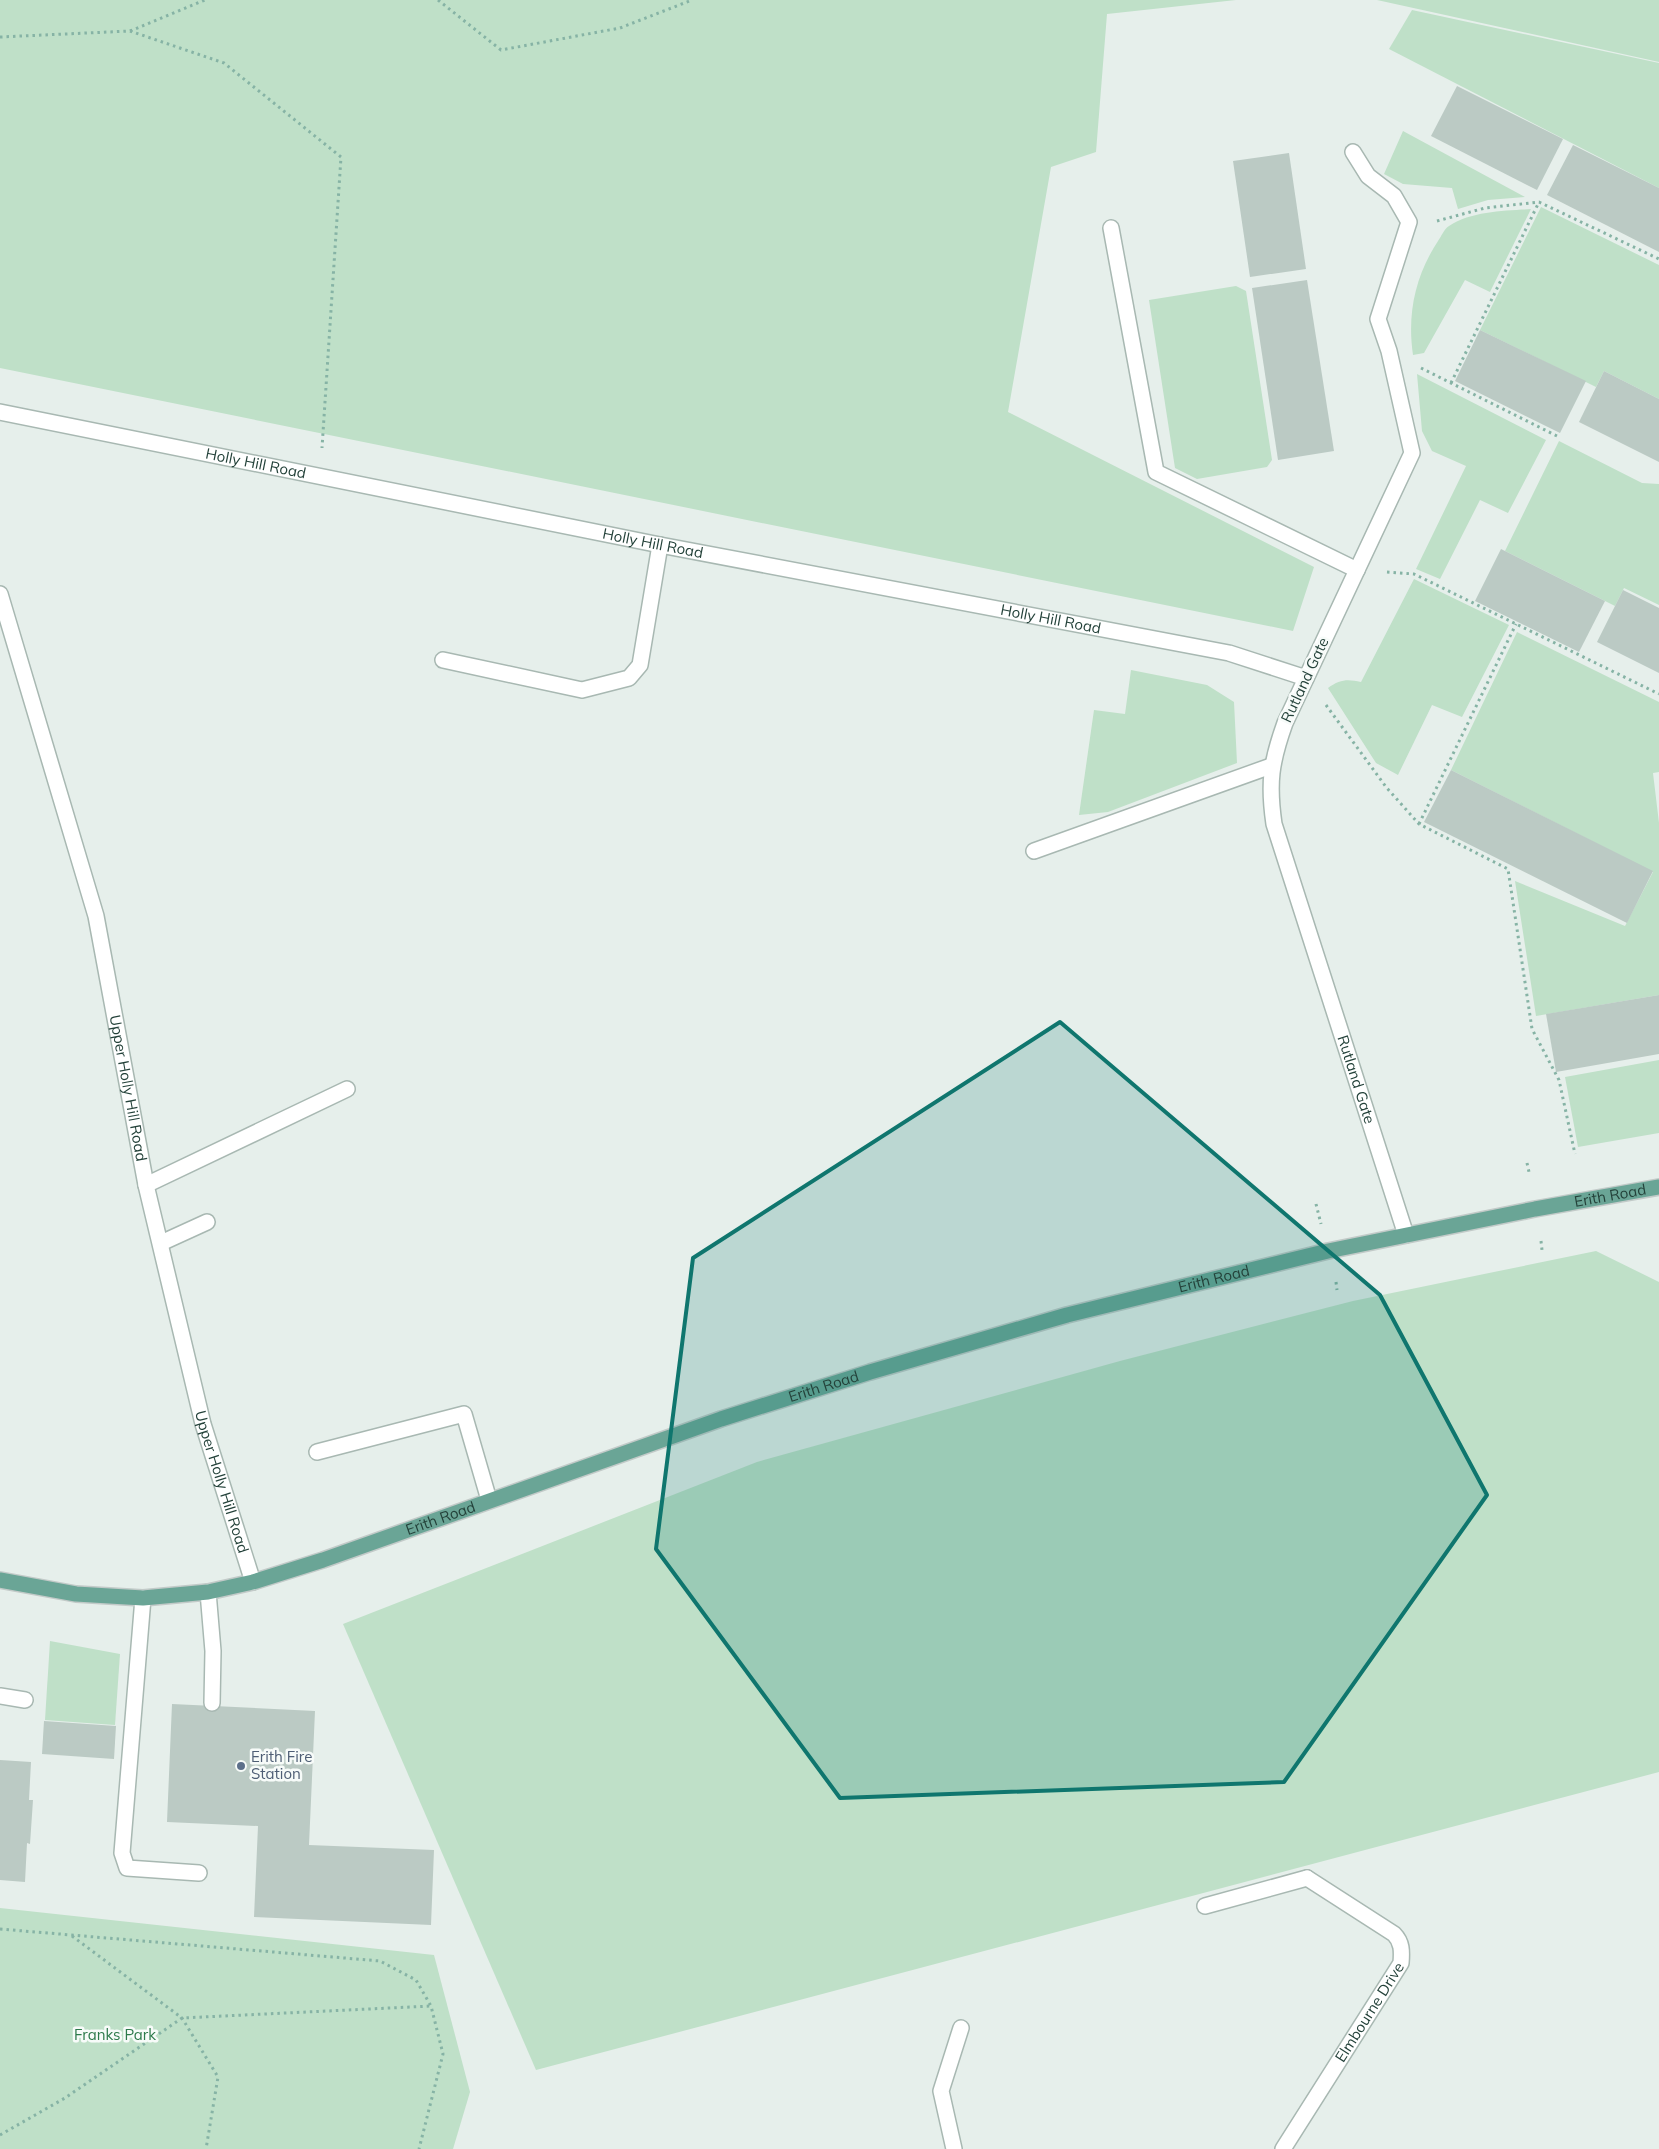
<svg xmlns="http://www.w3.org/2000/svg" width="1659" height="2149" font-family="Mulish,sans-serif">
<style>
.green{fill:#bfe0c8}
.building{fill:#bbcac4}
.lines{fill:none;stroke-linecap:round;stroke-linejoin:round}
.lane-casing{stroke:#a8b8b2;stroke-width:18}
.street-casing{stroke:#a8b8b2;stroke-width:18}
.primary-casing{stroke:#c2cac8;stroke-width:18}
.path{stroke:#86b3a5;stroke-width:3;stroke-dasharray:2.5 4;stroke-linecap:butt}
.lane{stroke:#fff;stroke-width:15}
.street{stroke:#fff;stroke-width:15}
.primary{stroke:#6aa596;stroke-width:15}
.marked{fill:#0f766e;fill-opacity:0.2;stroke:#0f766e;stroke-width:4;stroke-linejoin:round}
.service-dot{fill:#5c6f8a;stroke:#f7fbf9;stroke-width:2}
.labels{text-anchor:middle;stroke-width:5;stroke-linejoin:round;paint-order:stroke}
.street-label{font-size:15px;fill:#24423a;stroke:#f7fbf9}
.service-label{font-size:15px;fill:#4e5e75;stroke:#f7fbf9;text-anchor:start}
.park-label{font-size:15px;fill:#2d7a4b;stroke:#f7fbf9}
</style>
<rect width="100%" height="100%" fill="#e6efeb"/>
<g class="green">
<path d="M0,0H1236L1107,14L1096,152L1051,167L1008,412L1314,567L1293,631L0,368Z"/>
<path d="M1377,0H1659V62Z"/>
<path d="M1412,10L1659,63V188L1389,49Z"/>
<path d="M1403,131L1525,197L1488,200L1458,209L1452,188L1403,184L1384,174Z"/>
<path d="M1541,207L1659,265V399L1604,371L1596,387L1480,330Z"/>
<path d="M1531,209L1490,292L1465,280L1424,353L1413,355C1407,314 1415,276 1438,241C1441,237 1444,229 1449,226C1472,211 1505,211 1531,209Z"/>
<path d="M1236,286L1246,291L1272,460L1267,467L1197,479L1175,468L1149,300Z"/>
<path d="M1417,374L1546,440L1508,513L1480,500L1440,579L1416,569L1466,466L1432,451L1422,431Z"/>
<path d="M1559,441L1642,483L1659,484V605L1624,588L1615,606L1505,551Z"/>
<path d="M1414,579L1509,625L1462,717L1432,705L1398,775L1376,763L1328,688C1340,679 1348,679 1361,682Z"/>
<path d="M1517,632L1659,702V772L1653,773L1659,823V995L1536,1016L1515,881L1625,926L1653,872L1451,770Z"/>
<path d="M1131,670L1207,685L1234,702L1237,763L1108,812L1079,815L1094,710L1125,714Z"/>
<path d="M1659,1060V1133L1578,1147L1565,1077Z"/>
<path d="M1596,1251L1659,1282V1772L536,2070L343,1624L757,1462L1120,1361L1353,1301Z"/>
<path d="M50,1641L120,1654L115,1725L45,1720Z"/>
<path d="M0,1908L434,1955L470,2092L453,2149H0Z"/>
</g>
<g class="building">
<path d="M1457,86L1563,139L1537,190L1431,136Z"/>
<path d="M1573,145L1659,188V252L1547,195Z"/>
<path d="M1289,153L1306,269L1250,277L1233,161Z"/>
<path d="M1307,280L1334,451L1278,460L1252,288Z"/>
<path d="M1480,330L1586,381L1560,433L1455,381Z"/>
<path d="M1604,371L1659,399V462L1579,422Z"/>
<path d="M1501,549L1605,601L1579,652L1475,601Z"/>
<path d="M1623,590L1659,608V673L1597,642Z"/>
<path d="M1451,770L1653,871L1627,923L1424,822Z"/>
<path d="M1659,995V1054L1556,1072L1546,1014Z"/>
<path d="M172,1704L315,1711L309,1845L434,1850L431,1925L254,1917L258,1826L167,1822Z"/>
<path d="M44,1721L116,1726L114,1759L42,1754Z"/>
<path d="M0,1760L31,1762L29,1800H33L30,1844L27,1843L25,1882L0,1880Z"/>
</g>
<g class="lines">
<defs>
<g id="lane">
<path d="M1111,228L1156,472L1357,570"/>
<path d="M443,660L582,690L629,678L640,665L660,545"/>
<path d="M1034,851L1271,766"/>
<path d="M146,1185L347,1089"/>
<path d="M161,1243L207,1222"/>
<path d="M317,1452L464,1414L489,1500"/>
<path d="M208,1592L213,1651L212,1703"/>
<path d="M143,1598L122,1853L127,1868L199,1873"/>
<path d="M0,1696L25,1700"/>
<path d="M1205,1906L1307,1878"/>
</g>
<g id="street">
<path id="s1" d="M1353,152L1368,176L1394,196L1409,222L1378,319L1389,351L1412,453L1285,723C1271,762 1268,783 1274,824L1406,1235"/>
<path id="s2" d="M0,412L660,545L1229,653L1306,678"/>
<path id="s3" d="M0,594L96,916L146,1185L203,1424L253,1582"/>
<path d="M954,2149L941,2091L961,2028"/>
<path id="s4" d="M1283,2149L1401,1963C1402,1951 1402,1942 1394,1934L1307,1878"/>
</g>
<g id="primary">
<path id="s5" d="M0,1580L76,1594L143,1598L208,1592L253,1582L323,1560L721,1419L870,1372L1067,1315L1328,1251L1535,1209L1659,1187"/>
</g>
</defs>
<use href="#lane" class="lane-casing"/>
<use href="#street" class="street-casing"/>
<use href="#primary" class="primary-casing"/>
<g class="path">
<path d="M438,0L501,50L620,28L692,0"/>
<path d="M130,31L205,0"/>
<path d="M0,37L130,31L224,63L341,157L322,448"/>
<path d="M1437,221L1485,208L1539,202L1659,259"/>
<path d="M1421,368L1559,437"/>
<path d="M1451,383L1539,202"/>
<path d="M1387,572L1414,574L1659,694"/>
<path d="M1326,705L1386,787L1419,824L1508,869L1532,1029L1559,1080L1575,1154"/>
<path d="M1419,824L1516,624"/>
<path d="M1527,1163L1529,1172"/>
<path d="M1316,1204L1321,1224"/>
<path d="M1541,1241L1542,1250"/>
<path d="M1336,1282L1337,1290"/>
<path d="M0,1929L380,1961L416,1980L431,2006L443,2054L419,2149"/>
<path d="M72,1936L182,2018L218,2077L206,2149"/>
<path d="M0,2135L65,2098L182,2018L431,2006"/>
</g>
<use href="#lane" class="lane"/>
<use href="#street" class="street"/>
<use href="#primary" class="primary"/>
</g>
<path class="marked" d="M1060,1022L1380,1295L1487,1495L1284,1782L840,1798L656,1549L693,1258Z"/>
<circle class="service-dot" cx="241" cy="1766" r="5"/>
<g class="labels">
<g class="street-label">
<text dy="5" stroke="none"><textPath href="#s2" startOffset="261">Holly Hill Road</textPath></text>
<text dy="5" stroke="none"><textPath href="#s2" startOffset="666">Holly Hill Road</textPath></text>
<text dy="5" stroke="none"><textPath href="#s2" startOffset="1071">Holly Hill Road</textPath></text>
<text transform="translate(1305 680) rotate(-65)" y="5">Rutland Gate</text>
<text dy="5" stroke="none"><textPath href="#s1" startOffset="1001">Rutland Gate</textPath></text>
<text dy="5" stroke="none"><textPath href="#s3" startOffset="511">Upper Holly Hill Road</textPath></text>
<text dy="5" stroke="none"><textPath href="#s5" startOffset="1669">Erith Road</textPath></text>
<text dy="5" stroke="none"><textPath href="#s5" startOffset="1264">Erith Road</textPath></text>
<text dy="5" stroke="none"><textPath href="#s5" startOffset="859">Erith Road</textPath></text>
<text dy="5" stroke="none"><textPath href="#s3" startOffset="916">Upper Holly Hill Road</textPath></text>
<text dy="5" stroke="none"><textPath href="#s5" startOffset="454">Erith Road</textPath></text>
<text dy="5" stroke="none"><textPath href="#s4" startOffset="162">Elmbourne Drive</textPath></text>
</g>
<g class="service-label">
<text x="251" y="1762">Erith Fire<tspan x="251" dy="17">Station</tspan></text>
</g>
<g class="park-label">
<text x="115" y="2040">Franks Park</text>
</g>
</g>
</svg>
